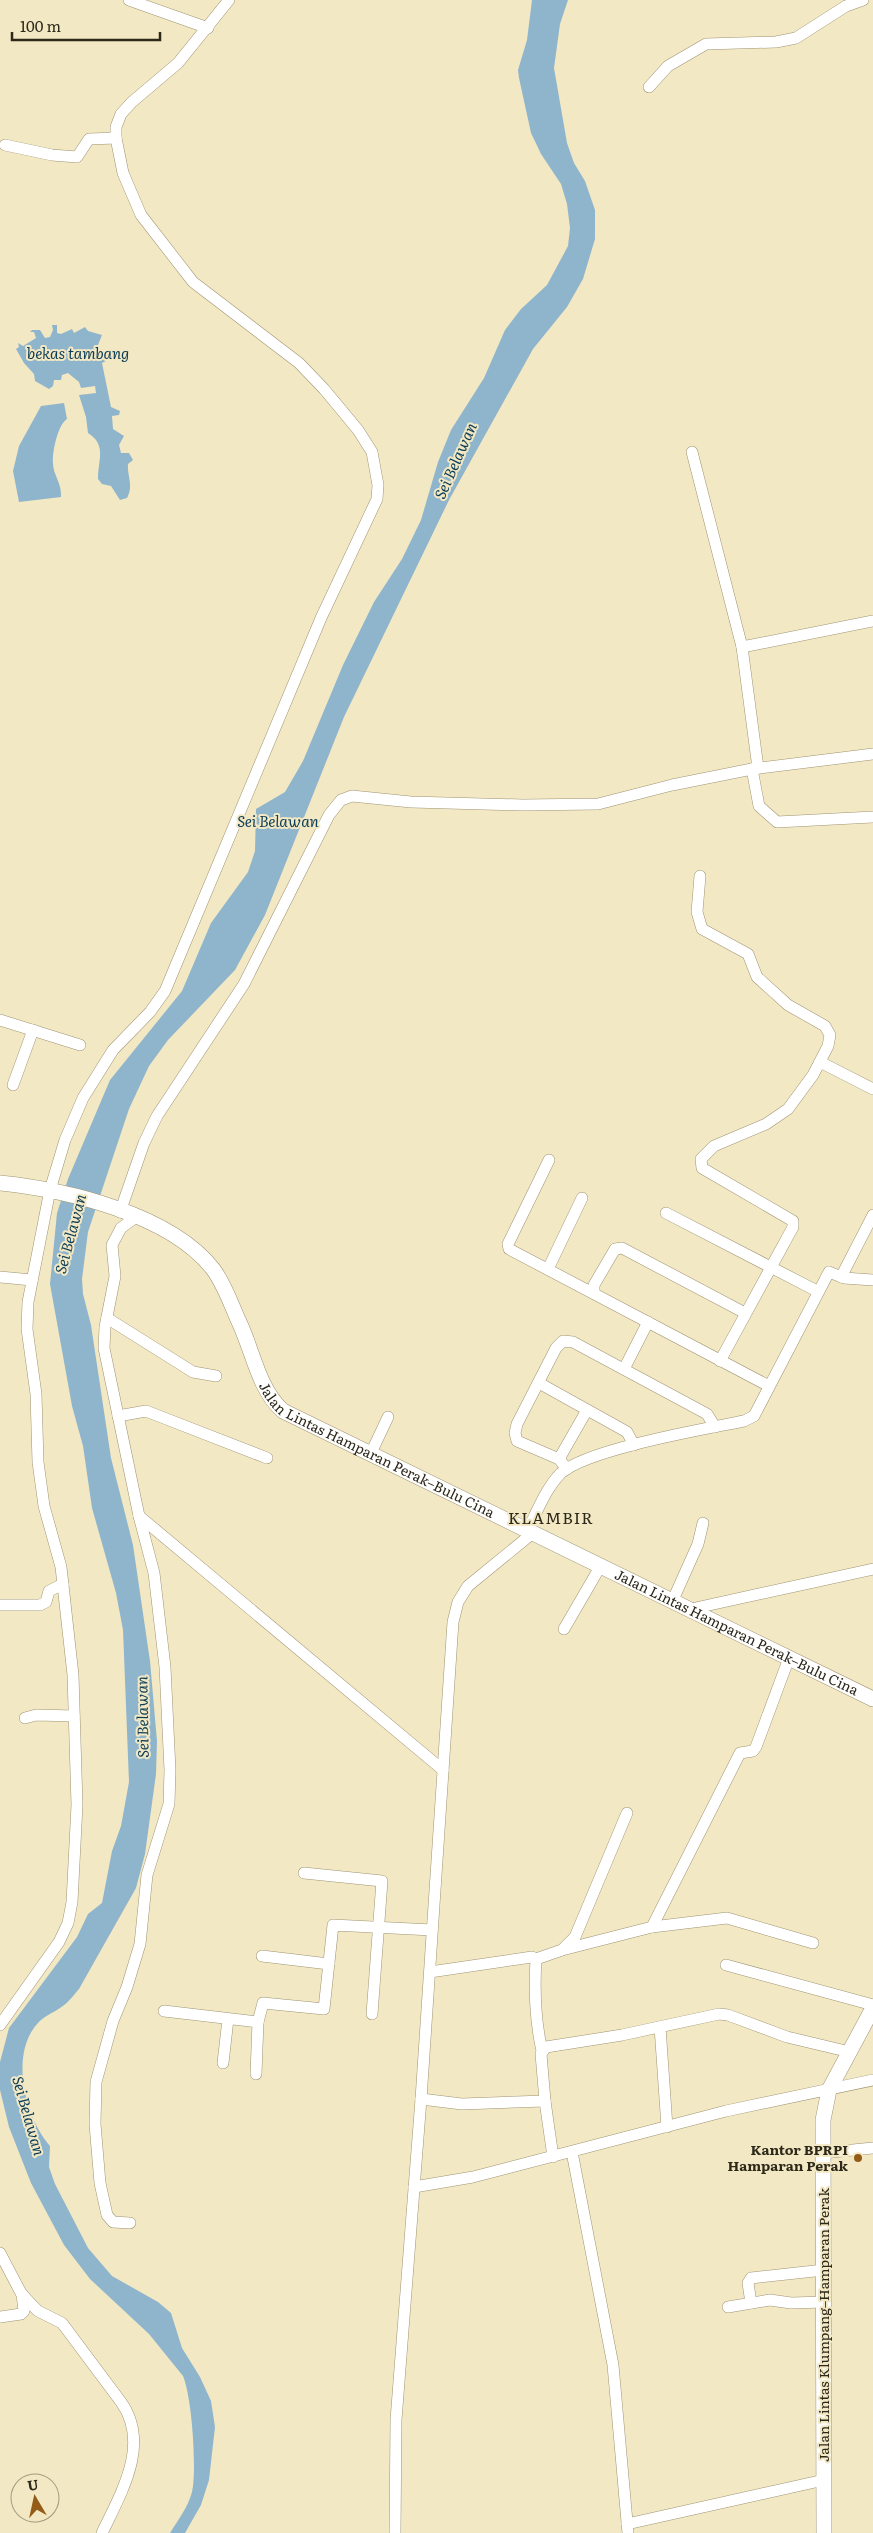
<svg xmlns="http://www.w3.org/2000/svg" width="873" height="2533" font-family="Literata,serif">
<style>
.water{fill:#8fb5cd}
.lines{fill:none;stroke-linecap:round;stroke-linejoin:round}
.minor-casing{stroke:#9f9473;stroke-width:12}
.major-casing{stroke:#9f9473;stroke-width:16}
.minor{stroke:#fff;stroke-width:11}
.major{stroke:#fff;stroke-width:15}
.poi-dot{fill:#945c17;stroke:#f3e8c4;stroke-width:2}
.labels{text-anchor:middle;stroke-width:4;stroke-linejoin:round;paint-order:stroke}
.street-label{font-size:14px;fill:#2c281a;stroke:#f3e8c4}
.poi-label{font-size:14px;font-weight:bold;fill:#2c281a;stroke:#f3e8c4;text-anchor:end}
.water-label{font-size:15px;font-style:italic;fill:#0c3d57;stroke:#f3e8c4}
.quarter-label{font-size:16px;letter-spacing:1px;fill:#2c281a;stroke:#f3e8c4}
</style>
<rect width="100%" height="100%" fill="#f3e8c4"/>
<g class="water">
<path d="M532,0H568L560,24L554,68L567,143L574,163L585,181L595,210V239L583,279L567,307L533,349L449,500L344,717L265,915L235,970L168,1040L149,1066L129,1109L88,1232L82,1279L83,1294L91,1325L111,1458L133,1545L150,1661L157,1741L156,1774L145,1854L136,1888L79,1989C73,1996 68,2003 60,2008C53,2013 44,2016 38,2023C9,2054 25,2118 50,2146L49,2167L55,2184L88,2248L112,2276L158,2302L171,2313L182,2348L200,2377L211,2401L215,2427L209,2480L201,2505L185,2533H170C178,2520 188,2507 192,2492C197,2470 192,2397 183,2376L149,2334L90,2279L64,2245L31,2183L9,2127L0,2090V2062L9,2028L77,1937L88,1914L102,1903L112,1851L121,1826L129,1782L123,1630L116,1593L92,1508L83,1446L72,1406L50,1284L57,1213L68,1179L110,1080L182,991L211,923L248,872L255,851L256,809L285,792L303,761L343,665L374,602L402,559L421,520L438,462L451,430L484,378L505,330L521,309L547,285L568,246L570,228L567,204L561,184L541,154L531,133L519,78L518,70L527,40Z"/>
<path d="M52,325H57V333L61,334L72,329L74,333L85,327L88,331L102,335L98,345L100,351L106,354V361L102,363L111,407L120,411L119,415L112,416L113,429L124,436L119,445L121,453H129L133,460L128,464C127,476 134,486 127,498L120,500L111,486L102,484L98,479C98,460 107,445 88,433L86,417L79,395L96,393L95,386L81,388L79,382L68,373L62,375L61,380H54L53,386L49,389L35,381L34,374L24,363L16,349L19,347L18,343L23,346L36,338L34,332H30L32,330H40L45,338L50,337L53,330Z"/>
<path d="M64,403L67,419C58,424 52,452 53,463C53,475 62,483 61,497L19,502L13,471L19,446L41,406Z"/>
</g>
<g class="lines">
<defs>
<g id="minor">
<path d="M129,0L208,28"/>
<path d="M649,87L668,66L706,44L776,42L796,38L846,6L863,0"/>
<path d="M5,145L52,155L77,157L89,139L116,138"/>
<path d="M692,452L742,647L758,768"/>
<path d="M742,647L873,621"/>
<path d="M752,769L759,806L777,822L873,817"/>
<path d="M700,876L697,912L702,929L748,954L757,977L788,1005L825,1026L830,1035L828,1046L813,1075L788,1109L766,1124L714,1146L701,1159L702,1168L793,1221V1227L720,1361"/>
<path d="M0,1020L80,1045"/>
<path d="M820,1062L873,1089"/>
<path d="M13,1085L33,1030"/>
<path d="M549,1160L508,1244L509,1249L769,1386"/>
<path d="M120,1212L144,1143L157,1116L244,984L329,815L341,800L352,796L411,802L523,805L598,804L672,785L752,769L873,754"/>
<path d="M666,1213L817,1291"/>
<path d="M548,1269L582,1198"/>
<path d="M0,1277L32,1280"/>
<path d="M841,1277L873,1215"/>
<path d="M594,1292V1285L615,1249L622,1248L745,1313"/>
<path d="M107,1318L193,1372L216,1376"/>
<path d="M624,1369L648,1322"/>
<path d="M539,1383L627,1432L634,1445"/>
<path d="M118,1416L146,1411L267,1458"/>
<path d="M371,1453L388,1417"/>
<path d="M559,1459L587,1410"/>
<path d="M567,1469L559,1459L517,1441L515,1433L517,1424L556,1348L563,1341L573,1342L707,1414L715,1427"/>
<path d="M139,1516L443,1770"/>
<path d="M528,1529C538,1510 546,1488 561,1473C588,1449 705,1429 744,1421L754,1416L829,1272L844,1278L873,1280"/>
<path d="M672,1602L698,1544L703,1523"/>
<path d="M0,1605H40L46,1602L49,1591L63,1584"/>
<path d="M691,1609L873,1569"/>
<path d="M564,1629L600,1567"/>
<path d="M25,1718L36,1715L74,1716"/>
<path d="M304,1873L382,1881L372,2014"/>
<path d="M652,1927L727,1918L813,1943"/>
<path d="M562,1950L652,1927L740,1753L753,1751L756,1747L789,1658"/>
<path d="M262,1956L329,1964"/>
<path d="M536,1959C534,1991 535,2020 542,2051"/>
<path d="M726,1965L873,2005"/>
<path d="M430,1972L532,1957L536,1959L562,1950L575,1937L627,1813"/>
<path d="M164,2011L258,2022L263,2003L324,2009L333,1925L432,1930"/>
<path d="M0,2025L59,1942L68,1923L72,1902L77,1805L73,1675L61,1567L44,1506L38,1462L36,1394L27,1329L28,1302L50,1190L65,1140L83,1098L113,1050L150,1012L165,991L321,618L377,499L378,485L372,452L358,430L324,389L299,363L193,282L141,215L123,173L116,138V127L121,114L132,102L178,63L229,0"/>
<path d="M660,2027L667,2127"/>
<path d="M223,2063L228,2019"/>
<path d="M256,2074L258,2022"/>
<path d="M421,2099L462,2104L545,2101L541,2054L546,2047L622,2035L719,2014L728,2015L787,2037L850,2052"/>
<path d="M545,2101L553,2157"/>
<path d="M572,2152L613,2365L628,2533"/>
<path d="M823,2153L873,2148"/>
<path d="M414,2187L473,2177L726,2111L873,2080"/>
<path d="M130,2223L113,2222L107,2215L100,2183L95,2124L96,2082L113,2021L127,1987L140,1944L147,1875L169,1804L170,1770L165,1667L154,1573L139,1516L104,1348L105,1327L115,1276L112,1245L121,1228L136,1217"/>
<path d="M0,2253L21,2293L30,2303L38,2311L62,2323L121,2402C151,2444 121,2493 102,2533"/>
<path d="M751,2303L748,2283L751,2278L824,2270"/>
<path d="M728,2307L770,2300L791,2303L824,2302"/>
<path d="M0,2317L21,2314L24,2311L22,2294"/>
<path d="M627,2524L824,2480"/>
<path d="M395,2533L396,2420L421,2099L453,1622L458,1602L468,1586L534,1532"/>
</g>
<g id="major">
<path id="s1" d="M0,1183C67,1190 170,1214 213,1269C225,1285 232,1307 240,1324C253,1352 259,1390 283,1411L873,1699"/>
<path d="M824,2533L823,2120L829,2090L873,2008"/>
</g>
</defs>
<use href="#minor" class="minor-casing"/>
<use href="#major" class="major-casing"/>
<use href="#minor" class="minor"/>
<use href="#major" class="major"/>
</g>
<circle class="poi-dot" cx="858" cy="2158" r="5"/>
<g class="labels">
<g class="street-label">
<text dy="5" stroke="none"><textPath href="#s1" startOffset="494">Jalan Lintas Hamparan Perak–Bulu Cina</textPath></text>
<text dy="5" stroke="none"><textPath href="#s1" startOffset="899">Jalan Lintas Hamparan Perak–Bulu Cina</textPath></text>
<text transform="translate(824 2325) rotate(-90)" y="5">Jalan Lintas Klumpang–Hamparan Perak</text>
</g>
<g class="poi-label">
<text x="848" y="2155">Kantor BPRPI<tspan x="848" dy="16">Hamparan Perak</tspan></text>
</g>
<g class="water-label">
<text x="78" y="359">bekas tambang</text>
<text transform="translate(456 461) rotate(-66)" y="5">Sei Belawan</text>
<text x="278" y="827">Sei Belawan</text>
<text transform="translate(71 1234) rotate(-75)" y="5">Sei Belawan</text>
<text transform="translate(143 1717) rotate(-91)" y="5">Sei Belawan</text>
<text transform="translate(28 2116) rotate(74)" y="5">Sei Belawan</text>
</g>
<g class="quarter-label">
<text x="551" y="1524">KLAMBIR</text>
</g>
</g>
<g transform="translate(35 2498) rotate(351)"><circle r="24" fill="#f3e8c4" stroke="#a39b80"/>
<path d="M0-4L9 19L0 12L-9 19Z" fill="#945c17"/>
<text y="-8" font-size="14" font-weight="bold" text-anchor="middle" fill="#2c281a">U</text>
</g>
<path d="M12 32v8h148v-8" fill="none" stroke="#2c281a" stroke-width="2.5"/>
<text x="20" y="32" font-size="15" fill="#2c281a" stroke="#f3e8c4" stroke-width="4" paint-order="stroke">100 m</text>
</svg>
